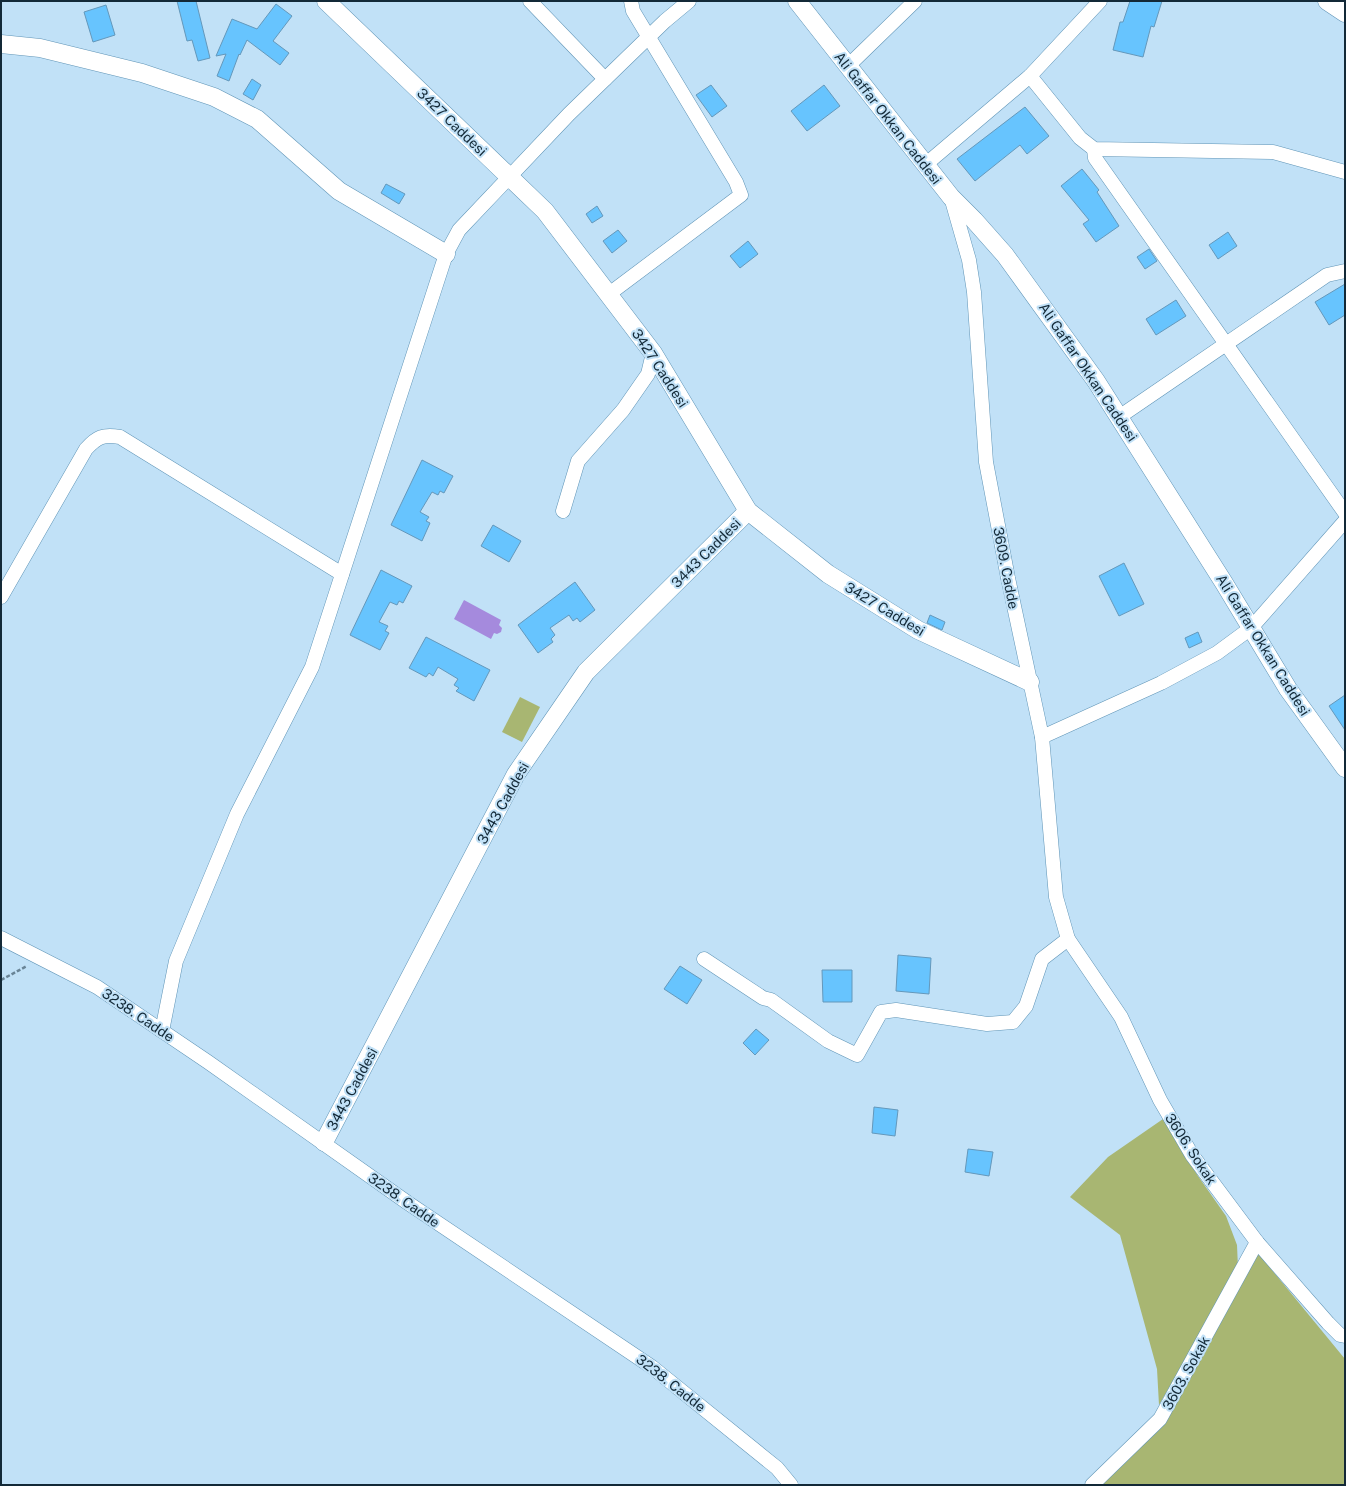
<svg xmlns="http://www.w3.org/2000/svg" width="1346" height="1486" font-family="'Public Sans',sans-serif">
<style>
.green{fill:#a8b672}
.water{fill:#a58add}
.building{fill:#67c4fe;stroke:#6498bb}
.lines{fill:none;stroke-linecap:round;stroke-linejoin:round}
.minor-casing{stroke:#6095b7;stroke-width:15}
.tertiary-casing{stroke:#6095b7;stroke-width:19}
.path{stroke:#698496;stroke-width:2.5;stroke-dasharray:4 2;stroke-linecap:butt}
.minor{stroke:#fff;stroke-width:14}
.tertiary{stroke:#fff;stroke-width:18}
.labels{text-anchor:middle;stroke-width:4;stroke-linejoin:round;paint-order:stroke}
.street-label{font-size:14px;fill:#132937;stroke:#c1e1f7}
</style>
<rect width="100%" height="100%" fill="#c1e1f7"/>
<g class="green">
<path d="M520,697L540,707L522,742L502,732Z"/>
<path d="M1163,1119L1198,1176L1226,1216L1237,1245L1238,1268L1159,1405L1157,1369L1120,1235L1070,1197L1108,1157Z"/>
<path d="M1258,1253L1345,1359V1485H1100L1165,1423Z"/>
</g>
<path class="water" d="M464,600L501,620L499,625L502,628L501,632L497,634L494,633L491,639L454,619Z"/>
<g class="building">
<path d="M177,1H196L210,58L198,61L192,40L187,41Z"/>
<path d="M1130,1H1162L1154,27L1151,26L1143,57L1113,50L1120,22H1123Z"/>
<path d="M276,4L292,16L273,41L289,53L280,65L247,40L240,55L239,54L229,81L217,76L226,54L216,56L232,19L257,29Z"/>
<path d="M106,5L115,35L93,42L84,12Z"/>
<path d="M252,79L261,85L253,100L243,94Z"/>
<path d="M711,85L727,106L712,117L696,95Z"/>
<path d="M824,85L840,106L807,131L791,111Z"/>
<path d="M1025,107L1049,136L1027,154L1020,145L975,181L957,159Z"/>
<path d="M1082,169L1099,190L1097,192L1119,226L1096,242L1083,224L1089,220L1061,186Z"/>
<path d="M386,184L405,194L399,204L381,193Z"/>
<path d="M597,206L603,216L592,223L586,214Z"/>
<path d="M618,230L627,241L612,253L603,241Z"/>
<path d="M1228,232L1237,246L1218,259L1209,245Z"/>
<path d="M748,241L758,254L740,268L730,256Z"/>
<path d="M1149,249L1157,261L1145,269L1137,257Z"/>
<path d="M1345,284V315L1329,325L1315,302Z"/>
<path d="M1176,300L1186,316L1156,335L1146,319Z"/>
<path d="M422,460L453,476L444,493L440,491L438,495L432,492L420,512L429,517L426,521L430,523L422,541L391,525Z"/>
<path d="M493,525L521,541L509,562L481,546Z"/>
<path d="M1124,563L1144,604L1119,616L1099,576Z"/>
<path d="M381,570L412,586L403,603L399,601L397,605L390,602L379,622L388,626L385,631L389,633L380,650L350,635Z"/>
<path d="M575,582L595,610L580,622L577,618L573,621L569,615L550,628L555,635L551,639L553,642L538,653L518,625Z"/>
<path d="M930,615L945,622L942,630L927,623Z"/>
<path d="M1198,632L1202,642L1189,648L1185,638Z"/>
<path d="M426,637L490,670L474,701L456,691L459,688L454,685L458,679L438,667L433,676L429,673L426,677L409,668Z"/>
<path d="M1345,695V730L1329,706Z"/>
<path d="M898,955L931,958L929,994L896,991Z"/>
<path d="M680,966L702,980L687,1004L664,989Z"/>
<path d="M822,970H852V1002H823Z"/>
<path d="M756,1029L769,1040L755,1055L743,1043Z"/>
<path d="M874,1107L898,1110L895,1136L872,1133Z"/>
<path d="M968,1149L993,1152L989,1176L965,1172Z"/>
</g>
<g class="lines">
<defs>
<g id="minor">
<path d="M530,1L605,79"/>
<path d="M848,66L915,1"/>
<path d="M1030,76L1080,138L1094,149L1273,152L1345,172"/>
<path d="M1094,149L1095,158L1345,513"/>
<path d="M925,165L1030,76L1100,1"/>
<path d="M951,197L969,260L974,292L986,462L1008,578L1042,737L1056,897L1068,939L1121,1017L1160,1100L1192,1155L1257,1242L1328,1323L1340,1335L1345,1336"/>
<path d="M609,294L741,195L736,182L633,11L631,1"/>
<path d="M1119,417L1327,275L1345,271"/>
<path d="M563,511L578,461L623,410L648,374L653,353"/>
<path d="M1,597L86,449C97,437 103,434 120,437L342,574"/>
<path d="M1042,737L1161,683L1217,653L1251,628L1345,521"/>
<path d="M1,938L97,987L208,1062L408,1203L652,1367L777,1468L791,1485"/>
<path d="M704,959L763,998L771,1000L828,1041L857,1055L881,1012L896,1010L987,1024L1013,1022L1026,1006L1042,959L1068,939"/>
<path d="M162,1031L176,961L237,814L312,667L446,254L459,230L569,114L665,21L689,1"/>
<path d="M1092,1485L1160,1419L1257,1242"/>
</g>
<g id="tertiary">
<path d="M326,1L545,211L653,353L748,511L828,574L918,630L1030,682"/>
<path d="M797,1L951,197L974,220L1005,255L1096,381L1224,583L1288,689L1345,768"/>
<path d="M1327,1L1345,13"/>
<path d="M1,44L40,48L142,73L214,97L257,119L339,191L446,254"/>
<path d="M324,1142L516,774L586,672L748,511"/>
</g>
</defs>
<use href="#minor" class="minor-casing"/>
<use href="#tertiary" class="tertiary-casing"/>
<path class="path" d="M1,980L27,966"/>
<use href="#minor" class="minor"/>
<use href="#tertiary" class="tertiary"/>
</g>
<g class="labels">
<g class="street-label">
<text transform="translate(888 118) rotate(52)" y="5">Ali Gaffar Okkan Caddesi</text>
<text transform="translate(452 122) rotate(44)" y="5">3427 Caddesi</text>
<text transform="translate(660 368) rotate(57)" y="5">3427 Caddesi</text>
<text transform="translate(1088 372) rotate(56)" y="5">Ali Gaffar Okkan Caddesi</text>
<text transform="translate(706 553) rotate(-45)" y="5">3443 Caddesi</text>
<text transform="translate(1006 568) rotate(79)" y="5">3609. Cadde</text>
<text transform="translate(885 609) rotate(31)" y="5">3427 Caddesi</text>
<text transform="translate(1263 645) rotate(58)" y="5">Ali Gaffar Okkan Caddesi</text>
<text transform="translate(503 803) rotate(-61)" y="5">3443 Caddesi</text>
<text transform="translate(138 1015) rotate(34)" y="5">3238. Cadde</text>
<text transform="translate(352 1089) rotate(-62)" y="5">3443 Caddesi</text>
<text transform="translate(1191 1149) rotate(57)" y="5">3606. Sokak</text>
<text transform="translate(404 1200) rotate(35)" y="5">3238. Cadde</text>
<text transform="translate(1186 1373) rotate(-61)" y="5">3603. Sokak</text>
<text transform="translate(671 1383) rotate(38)" y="5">3238. Cadde</text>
</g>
</g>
<rect width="1346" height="1486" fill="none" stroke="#132937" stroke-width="4"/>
</svg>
